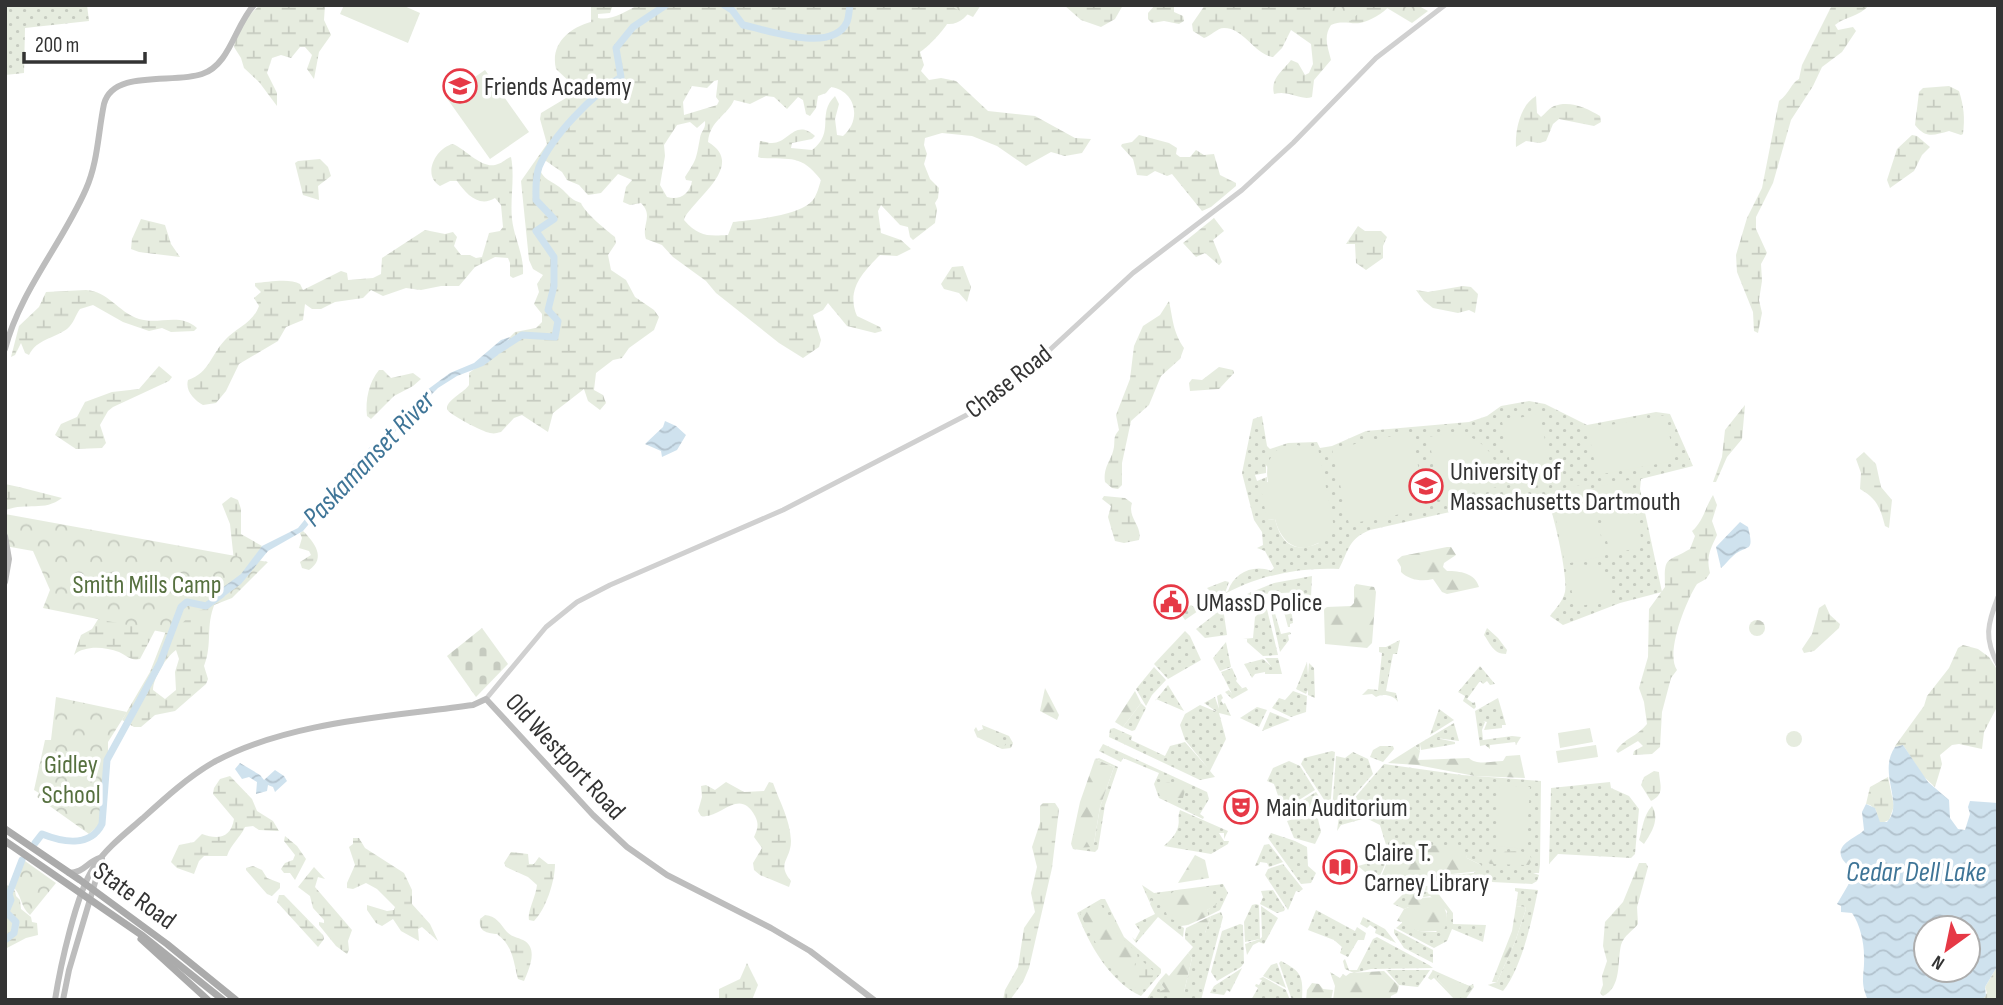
<svg xmlns="http://www.w3.org/2000/svg" width="2003" height="1005" font-family="'Sofia Sans Condensed',sans-serif">
<style>
.grass{fill:url(#grass-dots);fill-rule:evenodd}
.forest{fill:url(#forest-firs)}
.wetland{fill:url(#wetland-marsh);fill-rule:evenodd}
.cemetery{fill:url(#cemetery-stones)}
.park{fill:url(#park-crowns)}
.pitch{fill:#e6ecdf}
.water{fill:url(#water-waves);fill-rule:evenodd}
.lines{fill:none;stroke-linecap:round;stroke-linejoin:round}
.river{stroke:#cfe2ee;stroke-width:7}
.tertiary{stroke:#d0d0d0;stroke-width:5}
.secondary{stroke:#bdbdbd;stroke-width:6}
.primary{stroke:#ababab;stroke-width:7}
.labels{text-anchor:middle;stroke-width:7;stroke-linejoin:round;paint-order:stroke}
.poi-label{font-size:26px;fill:#333;stroke:#fff;text-anchor:start}
.street-label{font-size:26px;fill:#333;stroke:#fff}
.park-label{font-size:26px;fill:#56703f;stroke:#fff}
.water-label{font-size:28px;font-style:italic;fill:#3f7597;stroke:#fff}
</style>
<defs>
<pattern id="grass-dots" width="8" height="8" patternUnits="userSpaceOnUse" patternTransform="scale(1.75)"><rect width="8" height="8" fill="#e6ecdf"/><path d="M2 2h.1M6 6h.1" fill="none" stroke="#c6cbc0" stroke-width="1.8" stroke-linecap="round"/></pattern>
<pattern id="forest-firs" width="22" height="20" patternUnits="userSpaceOnUse" patternTransform="scale(1.75)"><rect width="22" height="20" fill="#e6ecdf"/><path d="M5 1l3.5 6h-7zM16 11l3.5 6h-7z" fill="#c6cbc0"/></pattern>
<pattern id="wetland-marsh" width="20" height="14" patternUnits="userSpaceOnUse" patternTransform="scale(1.75)"><rect width="20" height="14" fill="#e6ecdf"/><path d="M1 5h8M5 5V1M11 12h8M15 12V8" fill="none" stroke="#c6cbc0"/></pattern>
<pattern id="cemetery-stones" width="16" height="16" patternUnits="userSpaceOnUse" patternTransform="scale(1.75)"><rect width="16" height="16" fill="#e6ecdf"/><path d="M2 7V4a2 2 0 0 1 4 0v3zM10 15v-3a2 2 0 0 1 4 0v3z" fill="#c6cbc0"/></pattern>
<pattern id="park-crowns" width="20" height="18" patternUnits="userSpaceOnUse" patternTransform="scale(1.75)"><rect width="20" height="18" fill="#e6ecdf"/><path d="M2 6a3 3 0 1 1 6 0M12 15a3 3 0 1 1 6 0" fill="none" stroke="#c6cbc0"/></pattern>
<pattern id="water-waves" width="16" height="10" patternUnits="userSpaceOnUse" patternTransform="scale(1.75)"><rect width="16" height="10" fill="#cfe2ee"/><path d="M0 5q4-4 8 0t8 0" fill="none" stroke="#b2c2cd"/></pattern>
</defs>
<rect width="100%" height="100%" fill="#fff"/>
<g class="grass">
<path d="M5,5H87L89,21L25,28L24,73L5,75Z"/>
<path d="M1529,401L1545,404L1587,425L1656,412L1670,414L1693,466L1641,479L1640,489L1662,592L1620,603L1563,625L1550,616C1556,608 1563,601 1565,592C1568,574 1554,518 1548,499C1486,501 1430,517 1370,530C1348,539 1349,550 1339,569C1297,567 1256,576 1219,597L1215,596L1207,588L1225,581L1229,582L1225,593L1228,591C1234,573 1253,564 1271,571L1274,568L1265,551L1257,548L1263,545L1262,532L1254,520L1242,473L1253,419L1262,416L1267,446L1270,449L1288,443L1317,442L1320,448L1332,446L1366,431L1469,422L1487,416L1501,406ZM1266,465L1319,543C1293,554 1281,543 1275,519L1268,520L1267,477L1257,481L1255,475L1266,473Z"/>
<path d="M1312,576L1311,597C1296,588 1277,596 1253,593L1251,596L1247,594L1274,583Z"/>
<path d="M1204,593L1211,602L1185,620L1181,614L1191,605L1195,608L1206,597Z"/>
<path d="M1239,596L1265,601L1278,655L1263,656L1247,642V639H1243L1253,638L1255,617L1260,612V604L1265,603L1225,606L1224,603Z"/>
<path d="M1288,600L1290,606L1288,607H1291L1293,623L1290,624V627H1288L1281,601L1272,603L1281,634L1290,632L1291,634L1288,635L1289,640L1280,652L1269,602Z"/>
<path d="M1223,608L1227,635L1205,638L1196,629Z"/>
<path d="M1487,628L1498,638L1507,650L1506,654C1493,654 1490,643 1484,635Z"/>
<path d="M1185,631L1190,636L1201,660L1168,679L1154,664Z"/>
<path d="M1400,640L1397,654H1393L1386,691L1396,693L1398,702C1394,695 1382,693 1376,697L1372,694L1362,695L1368,689L1378,690L1382,653L1379,652V647H1386Z"/>
<path d="M1226,642L1231,667L1220,671L1213,658Z"/>
<path d="M1265,658H1278L1282,674H1265V672L1255,674L1252,678L1244,664L1263,659L1271,666Z"/>
<path d="M1307,662L1308,675L1309,663L1314,668L1315,698L1308,695V690L1306,694L1296,689Z"/>
<path d="M1480,666L1495,684L1490,685L1487,681L1483,684L1480,681L1467,699L1473,703L1475,702L1476,707L1474,709L1463,701L1465,696L1458,692Z"/>
<path d="M1154,667L1166,680L1152,695L1146,706L1136,689Z"/>
<path d="M1232,668L1237,679L1236,681L1242,688L1240,689L1246,687L1248,690L1232,699L1225,692L1229,690L1232,694L1221,672Z"/>
<path d="M1168,685L1184,711L1156,699L1155,701Z"/>
<path d="M1293,691L1307,696L1306,712L1291,717L1272,708L1279,698L1285,700Z"/>
<path d="M1221,694L1223,698L1221,700L1223,704L1225,703L1231,716L1219,713L1226,739L1210,771L1215,777L1200,780L1109,737L1110,729L1114,728L1132,736L1131,740L1165,756L1170,746L1185,742L1208,768L1185,740L1180,725L1185,714L1200,705L1217,712L1204,703L1215,697L1219,709L1217,696Z"/>
<path d="M1498,698L1506,725H1502V728L1484,730L1487,722L1483,721L1485,722L1482,730L1483,740L1512,736L1521,737L1516,745L1515,742L1490,745V749L1485,745L1480,746L1475,711Z"/>
<path d="M1141,703L1146,708L1135,730L1132,731L1123,727Z"/>
<path d="M1257,707L1267,710L1259,727L1240,718Z"/>
<path d="M1439,709L1454,720L1430,735Z"/>
<path d="M1270,712L1290,720L1262,731Z"/>
<path d="M1454,723L1459,741L1436,738L1455,742V744L1421,750L1420,744V751L1415,746Z"/>
<path d="M982,725L1009,736L1013,743L1011,748L1002,749L977,737L974,730L976,727L978,731L983,729Z"/>
<path d="M1103,744L1207,792L1209,799L1200,814L1204,817L1203,819L1159,798L1154,784L1159,773L1123,758L1121,762L1099,751Z"/>
<path d="M1380,746H1393L1394,749L1383,762L1370,757L1373,750Z"/>
<path d="M1332,751L1335,752L1330,809L1301,764L1304,758Z"/>
<path d="M1353,752L1368,759L1373,774L1337,815L1332,812L1336,756L1345,758Z"/>
<path d="M1099,758L1118,767L1105,805L1098,849L1095,852L1073,849L1071,844L1073,845L1094,843L1100,807L1114,767L1095,759Z"/>
<path d="M1289,761L1300,766L1315,790L1283,810L1274,784L1267,781L1273,768Z"/>
<path d="M1384,764L1462,775L1541,781L1540,864L1539,873H1533L1539,875L1537,881L1532,884L1492,882L1491,879L1454,878L1453,881H1431L1432,876L1474,873L1481,865L1467,858L1466,855L1387,853L1389,856L1377,882L1358,866L1379,860L1386,845L1380,825L1366,818L1341,825L1337,831L1339,816Z"/>
<path d="M1610,782L1611,788L1629,796L1639,809L1635,854L1631,858L1558,854L1549,864L1551,788Z"/>
<path d="M1316,792L1322,801L1319,808L1312,802L1306,814L1287,819L1283,812Z"/>
<path d="M1180,810L1228,831L1224,839V833H1219L1224,841H1229L1228,844L1211,854L1164,846C1170,840 1176,835 1178,827C1180,820 1177,818 1180,810Z"/>
<path d="M1309,814L1318,819L1321,832L1315,844L1294,838L1287,821Z"/>
<path d="M1271,833L1295,841L1307,847L1308,866L1316,873L1311,883L1301,884L1268,838Z"/>
<path d="M1269,844L1283,862L1269,867L1267,863L1260,862L1259,865L1255,866L1264,845Z"/>
<path d="M1283,864L1303,889L1299,892L1296,891L1288,910L1265,875L1268,869Z"/>
<path d="M1223,884L1228,893L1220,910L1208,916L1207,910L1210,908L1205,889L1186,923L1188,925L1181,926L1184,928L1183,937L1158,917L1136,943L1132,937L1135,940L1140,931L1135,924L1155,914L1150,904L1153,897L1150,903L1142,885L1154,893Z"/>
<path d="M1400,886H1447L1444,890L1408,891L1437,892L1453,913V924L1486,925L1483,942L1452,929L1447,941L1434,948L1396,928L1403,922L1419,931L1436,932L1446,922L1447,911L1430,896L1419,898L1414,894H1409V907L1404,909L1393,904L1406,891L1402,893L1388,890H1398Z"/>
<path d="M1515,888L1538,890C1532,920 1522,967 1503,991L1488,985L1497,982L1515,942L1526,909L1525,907L1516,906L1518,892L1515,891Z"/>
<path d="M1273,890L1285,909L1284,911L1277,913L1260,904L1263,897L1261,891Z"/>
<path d="M1101,899H1105L1124,937L1161,969V973L1141,996C1109,981 1089,944 1077,913Z"/>
<path d="M1256,904L1259,905L1260,939L1262,937L1261,906L1278,918L1264,944L1259,942L1253,945L1247,955L1245,944L1260,939L1245,942L1244,922L1252,905Z"/>
<path d="M1316,910L1355,931L1357,927L1366,933L1364,940H1358L1348,957L1340,953L1342,947L1334,940L1308,930Z"/>
<path d="M1221,912L1223,917L1201,1000H1146L1159,981L1165,989L1184,992L1192,958L1188,953L1193,947L1185,939V933H1205L1211,916Z"/>
<path d="M1363,917L1385,929L1396,943L1375,933L1376,929L1370,925L1367,928L1360,924Z"/>
<path d="M1240,924L1243,925L1244,963L1241,967L1217,981L1211,972L1222,931Z"/>
<path d="M1394,929L1433,950V963L1404,948L1394,933Z"/>
<path d="M1377,937L1429,965L1433,968L1371,969L1354,973L1345,969L1343,961L1345,959L1349,970H1357L1373,939Z"/>
<path d="M1281,961C1302,972 1303,976 1302,1000H1292L1279,963Z"/>
<path d="M1277,963L1286,988L1263,976L1271,965Z"/>
<path d="M1242,968L1230,992L1227,990L1224,995L1210,993L1214,986Z"/>
<path d="M1386,970H1430L1418,987L1399,985Z"/>
<path d="M1433,970L1469,986L1473,984L1474,987L1465,1000H1455L1434,978L1431,980L1428,978ZM1437,979L1466,987L1456,998Z"/>
<path d="M1263,977L1286,990L1290,1000H1251L1258,988L1255,986L1256,984L1259,985L1262,980L1259,979Z"/>
</g>
<g class="forest">
<path d="M1447,547H1451L1456,555L1444,563L1443,567L1447,571C1460,571 1475,573 1479,587L1447,594L1442,592L1433,579C1422,582 1409,580 1401,572V567L1397,560L1402,556Z"/>
<path d="M1356,584L1374,587L1376,592L1372,643L1367,648L1325,644L1324,609L1327,607L1351,606L1354,603V587Z"/>
<circle cx="1757" cy="628" r="8"/>
<path d="M1045,688L1059,715L1057,720L1040,711Z"/>
<path d="M1135,691L1141,703L1123,727L1115,722Z"/>
<path d="M984,729L999,739L1004,740L1006,745L1000,747C991,743 983,739 979,732Z"/>
<circle cx="1794" cy="739" r="8"/>
<path d="M1415,746L1420,751L1418,760L1469,758C1477,766 1492,761 1503,761L1506,756L1520,755L1525,778L1475,776L1417,765L1388,763Z"/>
<path d="M1095,759L1114,767L1100,807L1094,843L1091,847L1076,848L1071,844L1080,802Z"/>
<path d="M1168,782L1181,784L1185,790L1183,798H1162L1159,794L1162,784Z"/>
<path d="M1402,845L1456,846L1466,852L1467,858L1481,865L1483,869L1481,871L1433,876L1431,881L1402,882L1400,876L1389,880V877H1381L1389,857L1387,853L1395,846Z"/>
<path d="M1520,851L1529,854L1532,860L1529,865L1490,864L1482,857L1497,852Z"/>
<path d="M1195,855L1205,860L1209,878L1178,883Z"/>
<path d="M1205,889L1217,904L1207,910L1208,916L1188,925L1168,918L1163,904L1164,898L1176,890Z"/>
<path d="M1409,894H1414L1419,898L1436,897C1446,906 1451,920 1443,931H1419L1402,925V922L1397,921L1404,909L1409,907L1406,897Z"/>
<path d="M1097,903L1102,906L1109,924L1137,953L1138,959L1155,972L1146,987L1136,988C1110,967 1094,944 1080,913Z"/>
<path d="M1516,906L1525,907L1526,909L1515,942L1497,982H1492L1512,931Z"/>
<path d="M1211,916L1205,933H1185L1186,928Z"/>
<path d="M1188,953L1192,958L1184,992L1186,997L1184,999L1160,995L1159,992L1165,989L1159,981L1166,973L1169,976Z"/>
<path d="M1384,971L1399,986L1397,993L1391,996L1390,1000H1333L1335,986L1330,972L1340,978L1343,974L1346,976L1350,973Z"/>
<path d="M1439,975L1470,986L1472,989L1463,997L1456,999L1437,979Z"/>
<path d="M1312,983L1319,984L1323,989L1333,990L1331,1000H1306L1307,990Z"/>
</g>
<g class="wetland">
<path d="M260,5H325L324,20L331,35L319,52L314,79L307,69L312,55L305,47H300L291,58L281,55L272,58L267,73L277,93V106L259,82L244,68L241,58L234,47C236,32 248,15 260,5Z"/>
<path d="M591,5H613L610,13L598,14V18C611,21 627,11 638,5H975C967,16 960,25 947,24C943,31 927,48 920,52L924,65L921,71L929,80L941,78L956,81L988,111L1035,116L1075,138L1091,139L1082,153L1065,156L1051,152L1026,166L997,146L972,136L942,133L925,138L924,145L927,154L924,164L930,179L939,188L938,198L935,203L937,209L935,223L913,240L910,237L908,227L900,225L881,205L878,211L881,233L901,240L911,249L897,256L880,255C862,273 846,290 857,316L880,327L882,331L875,333L847,326L828,303L823,310L813,315L821,340L819,347L803,358L779,343L716,293L706,281L673,257L662,245L646,239C641,225 654,216 641,203L630,205L623,202L626,187L632,180L618,174L601,193L588,195L579,185L567,180L562,172L546,161H541C536,179 553,180 563,190C570,197 572,200 581,203C585,213 606,230 615,237L616,243L608,255L611,270L626,280L635,297L654,310L659,317L654,330L629,348L622,358L613,360L596,373L594,390L603,395L606,403L600,410L588,401L584,389L553,413L548,432L522,415L514,418L501,432C496,433 495,434 490,433C483,432 448,414 447,409C446,400 465,392 469,385V373L506,345L510,337L515,332L536,328L542,322V314L534,304L539,292L537,284L543,275L533,269L529,260L521,181L547,144L540,119L541,113L566,98L573,91V85L556,69C550,44 569,28 591,22ZM718,80L716,97L719,101L717,105L684,115L683,102L692,86L707,88L714,81ZM831,87C856,91 862,120 843,136L837,135L835,119L839,104L835,96C816,114 836,132 812,150L791,148L792,143L812,139L815,136C795,118 789,143 772,143C768,143 764,141 760,141L758,157L761,158C791,160 801,154 821,180C819,186 817,195 813,200C800,216 752,220 733,222L728,235C708,236 699,237 684,220L685,217C699,195 745,164 708,142C710,120 728,115 734,100L750,104L766,96L774,97L787,109L798,97L803,100L806,114L810,116L816,108L818,96L826,93ZM705,121C706,129 701,131 700,138C696,159 697,159 685,177L686,180L692,181C690,194 679,201 667,197L660,185L665,156L664,145L677,125L690,122L697,128Z"/>
<path d="M1064,5H1123L1115,19L1101,27L1081,20Z"/>
<path d="M1155,5H1174V12L1183,16L1184,21L1179,24L1164,21L1152,23L1148,19V13Z"/>
<path d="M1205,5H1390C1384,13 1370,21 1360,23C1349,24 1342,20 1331,25C1323,37 1328,48 1331,60L1314,80L1312,97C1300,101 1290,90 1274,94C1270,78 1283,71 1291,60L1298,63L1305,75L1309,73L1313,64L1311,44L1291,30L1282,48L1273,57C1254,54 1244,28 1224,28C1217,28 1211,36 1204,38L1193,31L1192,24Z"/>
<path d="M1832,5H1869C1859,17 1846,16 1835,25L1838,30L1853,27L1856,31L1842,52L1822,67L1813,86L1791,120L1773,183L1756,217V229L1767,253L1761,264L1762,281L1759,300L1762,313L1758,333L1754,331L1753,312L1737,272L1736,255L1747,218L1762,188L1779,101C1790,93 1791,83 1799,79L1802,65Z"/>
<path d="M1949,86L1959,91C1964,107 1965,118 1963,134L1961,135L1949,131C1934,135 1926,139 1915,125L1919,92L1923,88Z"/>
<path d="M1536,96L1537,113L1541,117C1545,114 1548,109 1554,106C1570,100 1587,108 1600,116L1601,122L1594,126L1559,119L1553,124L1546,141L1540,143L1526,141L1516,147C1515,131 1520,105 1536,96Z"/>
<path d="M1139,135L1169,143L1177,148L1176,154L1180,157H1190L1196,150L1204,155L1214,154L1220,175L1236,183V186L1211,207L1202,211L1172,174L1167,176L1155,171L1147,176L1137,175L1133,159L1121,146L1122,144L1132,142Z"/>
<path d="M1912,135L1917,136L1930,147L1922,155L1914,171L1890,188L1887,180L1897,149Z"/>
<path d="M453,144C465,149 481,168 495,165C502,164 505,159 511,157C515,177 510,198 512,219C514,238 524,254 523,274L513,278L510,276V263L508,258L495,257L475,267L459,286H441L421,290L406,288L383,296L371,290L363,298L335,302L321,309H312L305,304L303,320L286,327L278,341L239,364L226,391L216,403L203,405C194,400 185,391 188,380C210,372 210,356 225,340C236,328 253,323 259,306L254,298L261,292L255,286V283C268,282 290,278 300,284L303,290L341,271L347,273L348,280L373,278L381,274L382,258L425,230L445,234L453,232L457,237L454,246L461,255H470L476,258L482,257L489,233L500,231L503,227L501,205L495,198C479,208 466,194 457,181H450L440,186C422,176 435,148 453,144Z"/>
<path d="M320,159L328,167L331,176L318,186L319,200L303,195L295,163L298,161Z"/>
<path d="M1214,218L1224,231L1213,240L1222,262L1219,265L1205,253L1196,257L1183,243Z"/>
<path d="M141,219L165,225L171,244L180,257L139,252L131,249L132,239Z"/>
<path d="M1358,226L1365,231H1381L1387,237L1383,246V258L1366,270L1356,263L1355,244H1346Z"/>
<path d="M963,266L971,287L967,302L959,293L944,289L941,284L952,267Z"/>
<path d="M1463,286L1471,287L1478,294L1475,313L1469,310L1458,313L1433,308L1424,301L1416,290L1428,292Z"/>
<path d="M86,290C108,291 118,312 139,319C159,325 180,312 197,328L194,331L171,332L162,328L149,331L123,322L93,305L80,309C75,316 74,323 67,329C53,339 37,339 29,355L25,353L21,343L15,355L11,357L19,326L39,307L46,292Z"/>
<path d="M1169,301C1173,320 1173,332 1184,348L1180,359L1161,376L1149,405L1131,421L1122,463V485L1118,489L1112,488L1105,482C1103,466 1112,460 1114,447C1115,439 1113,437 1119,430L1116,415L1130,379L1134,346L1143,326L1160,315Z"/>
<path d="M159,366L172,377L169,381L113,407L108,411L100,425L106,443L102,448L76,449L55,435L61,424L77,417L85,402L112,392L139,389Z"/>
<path d="M1219,367L1233,370L1234,373L1219,389L1190,391L1189,383L1192,379L1202,380Z"/>
<path d="M379,370H383L391,378L413,373L421,379L413,386L394,396L371,419L367,416C365,400 369,382 379,370Z"/>
<path d="M1745,405L1742,439L1727,457L1716,482H1713L1722,457L1725,430Z"/>
<path d="M1864,452L1876,464L1881,487L1892,500L1889,528L1885,526C1880,507 1877,499 1860,489L1861,473L1856,459Z"/>
<path d="M5,484L19,487L62,498C44,512 27,502 6,510Z"/>
<path d="M1713,495L1717,505L1712,521L1717,535C1710,550 1706,557 1710,573L1706,579L1697,584C1686,601 1665,653 1677,670L1671,678L1662,712L1660,747L1652,754L1633,755L1634,751L1643,746L1638,741L1618,753L1616,751C1623,739 1638,736 1647,724L1644,702L1639,688L1648,657L1649,609L1665,587C1664,555 1666,563 1690,549L1695,536L1692,531C1703,522 1705,508 1713,495Z"/>
<path d="M1104,496L1125,498L1132,503C1127,518 1143,526 1139,540L1124,543L1115,541L1108,517L1111,506L1102,499Z"/>
<path d="M231,497L238,500L241,509V534L262,546L252,562L234,561L230,524L222,504Z"/>
<path d="M303,531C314,542 327,558 309,570L302,568L300,562L311,555L309,551L299,548L302,538L300,533Z"/>
<path d="M215,603C205,627 213,643 204,666L208,679L206,684L175,711L155,715L141,727H134L122,720L150,672L173,613ZM176,650L179,659L175,672L176,690L165,699L153,690C153,678 166,657 176,650Z"/>
<path d="M1825,604L1830,615L1840,624L1839,628L1814,651L1804,653L1802,649L1812,634L1819,608Z"/>
<path d="M100,616L161,619L140,659C131,661 127,656 119,652C105,647 85,645 74,655L81,635L92,629Z"/>
<path d="M1963,645L1978,649L1989,657L1998,671V705L1984,732L1982,749L1959,744L1952,745L1940,755L1942,764L1935,787L1923,776L1903,745L1895,747V746L1924,706L1927,696L1949,668L1958,648Z"/>
<path d="M1654,771L1659,772C1660,786 1665,794 1651,801L1641,785L1644,777Z"/>
<path d="M230,776L252,799L257,811L273,821L279,831L259,830L253,826L245,827C240,838 231,844 227,856H204L199,861L194,874L177,868L171,862L179,845L194,842L202,834C218,840 231,838 234,819L213,794L214,788L220,779Z"/>
<path d="M1888,777L1894,806L1889,820L1882,823L1878,821L1876,810L1870,805L1866,804L1870,787Z"/>
<path d="M726,782L744,792L764,791L769,782L773,783C780,803 790,819 791,841C791,860 776,863 791,881L789,887L760,875L754,870L753,863L762,848L754,837C758,828 759,824 755,816C739,786 720,820 701,816L698,811L702,797L701,786L706,785L715,790Z"/>
<path d="M1043,803H1055L1059,809L1052,868L1029,968L1023,982L1010,1000H1003L1005,990L1018,967L1024,928L1035,912L1031,893L1037,867L1032,847L1040,823V806Z"/>
<path d="M1652,806C1660,819 1652,832 1644,844L1639,840C1643,827 1643,816 1652,806Z"/>
<path d="M285,836L297,846L306,859L295,880L290,873H284L281,869L285,863L293,860L295,855L284,841Z"/>
<path d="M353,838H359L365,848L404,873L412,890V904L430,924L438,941L422,927L418,929L419,941L401,931L393,919L382,926L376,923L367,910V905L387,911L394,910L395,907L377,889L366,883L353,889L347,888V883L355,865L349,847L353,844Z"/>
<path d="M511,852L528,854L529,864H534L539,857L548,864H555C555,881 546,909 534,921L529,920C527,911 536,897 537,885L528,877L506,867L504,863Z"/>
<path d="M1639,863H1646L1648,867L1637,907L1638,924C1633,931 1624,935 1621,945C1617,962 1622,987 1603,996L1600,993L1603,985L1602,976L1607,961L1603,946L1605,922L1623,902Z"/>
<path d="M253,866L262,870L267,878L280,883V888L272,896L267,894L246,870V868Z"/>
<path d="M314,867L325,879L318,877L315,887L352,930L348,941L349,950L347,954L336,946L319,925V922L324,923V920L313,908L310,896L298,887Z"/>
<path d="M7,885L15,891L16,896L20,900L21,909L31,917L32,922L37,923L38,935L26,938L5,949Z"/>
<path d="M279,895H284L323,935L324,939L318,947L277,902Z"/>
<path d="M485,915C497,916 500,924 507,932C512,937 517,937 523,940C539,948 529,969 524,981L518,979C513,960 513,946 497,934C488,933 478,932 480,919Z"/>
<path d="M1136,958L1141,960L1155,972L1149,984L1143,989L1136,988L1132,979Z"/>
<path d="M747,963L758,985L752,1000H719V989L740,979Z"/>
<path d="M1998,965V1000H1981L1987,993L1985,987Z"/>
</g>
<path class="cemetery" d="M482,628L508,664L476,697L447,656Z"/>
<g class="park">
<path d="M948,5H981L973,17Z"/>
<path d="M1319,5H1368L1350,21Z"/>
<path d="M1382,5H1417L1428,11L1412,23Z"/>
<path d="M5,514L268,562L232,598L191,614L172,634L43,608L50,590L33,551L5,546Z"/>
<path d="M56,697L127,712L108,742V764L99,825L89,834L37,797L39,793L34,790L45,740H51Z"/>
<path d="M25,861L56,883L30,915C20,907 22,894 12,886Z"/>
</g>
<g class="pitch">
<path d="M344,5H402L420,13L408,43L340,14Z"/>
<path d="M485,70L529,132L490,159L446,97Z"/>
<path d="M1540,414L1553,482L1515,490L1502,421Z"/>
<path d="M1666,415L1674,461L1597,475L1588,429Z"/>
<path d="M1411,432L1427,509L1349,524L1332,449Z"/>
<path d="M1451,432C1484,436 1497,456 1502,486L1439,500L1429,437Z"/>
<path d="M1295,444L1312,450L1318,448L1335,532C1327,534 1324,541 1316,544C1294,555 1280,539 1275,519L1267,520L1260,483L1268,482C1264,461 1273,446 1295,444Z"/>
<path d="M1629,480L1643,547L1610,554L1595,487Z"/>
<path d="M1590,483L1605,556L1565,564L1550,491Z"/>
<path d="M1581,564L1599,567L1611,587L1613,600L1575,607L1567,568Z"/>
<path d="M1590,728L1593,742L1560,748L1558,733Z"/>
<path d="M1596,745L1598,757L1558,763L1556,751Z"/>
<path d="M1500,785L1530,787L1526,849L1496,846Z"/>
</g>
<g class="water">
<path d="M510,337L498,355L483,366L457,376L438,388L399,427L378,453L348,478L303,531L268,551L241,584L215,603L211,596L214,594L241,574L262,546L298,528L332,486L370,447L381,441L427,390L450,373L474,363L501,340Z"/>
<path d="M665,421L676,426L686,435L677,450L662,457L661,451L645,444L663,427Z"/>
<path d="M1740,522L1748,527C1755,555 1747,543 1733,556C1728,560 1725,565 1721,568L1716,547Z"/>
<path d="M1903,745L1928,782L1949,800L1950,818L1958,829L1965,830L1970,814L1968,807L1970,801L1998,803V965L1985,987L1986,996L1981,1000H1868C1859,980 1865,975 1864,956C1864,943 1860,924 1852,913L1841,912V906L1837,904L1854,875C1851,869 1847,865 1843,860C1833,844 1857,838 1864,830L1862,812L1866,804L1875,808L1880,822H1887C1905,803 1877,773 1895,747ZM1968,928V970H1926V928Z"/>
<path d="M240,763L260,775L264,780L275,770L284,776L287,781L275,792L273,787L268,785L267,791L256,794L257,782L249,777L242,779L235,769Z"/>
</g>
<g class="lines">
<g class="river">
<path d="M724,5L732,10L743,25C769,30 832,54 847,22C849,17 849,10 850,5"/>
<path d="M499,350L522,335L555,337L558,321L548,310L554,286V257L536,231L554,219L536,200C536,190 535,178 539,167C552,136 592,95 621,77L616,48L633,27L666,5"/>
<path d="M35,843L42,834C62,842 90,848 102,824L107,760L160,663L181,607L187,602L206,606L221,595"/>
<path d="M5,940L14,933L16,922L6,912L11,900L9,894L22,860"/>
</g>
<g class="tertiary">
<path d="M1998,597C1987,625 1984,638 1998,665"/>
<path d="M486,699L546,627L577,602L610,585L783,510L984,406L1029,369L1133,273L1242,190L1293,143L1376,58L1445,5"/>
</g>
<g class="secondary">
<path d="M5,349C20,291 62,244 86,189C98,162 98,133 104,104C113,69 174,84 202,74C230,65 235,25 254,5"/>
<path d="M5,536L9,559L5,582"/>
<path d="M69,873C84,873 88,861 100,858"/>
<path d="M55,1000C60,968 76,893 94,867C106,848 126,833 143,818C165,798 188,777 214,762C290,721 389,717 473,705L486,699L593,815L627,847L667,875L771,928L810,951L874,1000"/>
<path d="M63,1000L69,970L102,859"/>
</g>
<g class="primary">
<path d="M5,829L80,880L167,944L236,1000"/>
<path d="M5,841L143,936L223,1000"/>
<path d="M141,939L208,1000"/>
</g>
</g>
<defs>
<symbol id="school-ring" viewBox="-11 -11 22 22"><circle r="9.5" fill="#fff" stroke="#e63946" stroke-width="1.5"/><path d="M0-5L7-2L0 1L-7-2ZM-4 1L0 2.5L4 1V4Q0 6-4 4Z" fill="#e63946"/></symbol>
<symbol id="university-ring" viewBox="-11 -11 22 22"><circle r="9.5" fill="#fff" stroke="#e63946" stroke-width="1.5"/><path d="M0-5L7-2L0 1L-7-2ZM-4 1L0 2.5L4 1V4Q0 6-4 4Z" fill="#e63946"/></symbol>
<symbol id="civic-ring" viewBox="-11 -11 22 22"><circle r="9.5" fill="#fff" stroke="#e63946" stroke-width="1.5"/><path d="M-.6-6.5H3V-4.5H.6V-3L4-1V1h2V6H-6V1h2V-1L-.6-3ZM-1.2 2.5V6h2.4V2.5Z" fill="#e63946"/></symbol>
<symbol id="theatre-ring" viewBox="-11 -11 22 22"><circle r="9.5" fill="#fff" stroke="#e63946" stroke-width="1.5"/><path d="M-5-5.5Q0-4 5-5.5V0Q5 5 0 6Q-5 5-5 0ZM-3.3-2.5H-1v1.5H-3.3ZM1-2.5H3.3v1.5H1ZM-2.8 1Q0 5.5 2.8 1Z" fill="#e63946"/></symbol>
<symbol id="library-ring" viewBox="-11 -11 22 22"><circle r="9.5" fill="#fff" stroke="#e63946" stroke-width="1.5"/><path d="M-6-4Q-3-5.5-.7-3.5V5Q-3 3-6 4ZM6-4Q3-5.5 .7-3.5V5Q3 3 6 4Z" fill="#e63946"/></symbol>
</defs>
<g fill-rule="evenodd">
<use href="#school-ring" x="441" y="67" width="38" height="38"/>
<use href="#university-ring" x="1407" y="467" width="38" height="38"/>
<use href="#civic-ring" x="1152" y="583" width="38" height="38"/>
<use href="#theatre-ring" x="1222" y="788" width="38" height="38"/>
<use href="#library-ring" x="1321" y="848" width="38" height="38"/>
</g>
<g class="labels">
<g class="poi-label">
<text x="484" y="95">Friends Academy</text>
<text x="1450" y="480">University of<tspan x="1450" dy="30">Massachusetts Dartmouth</tspan></text>
<text x="1196" y="611">UMassD Police</text>
<text x="1266" y="816">Main Auditorium</text>
<text x="1364" y="861">Claire T.<tspan x="1364" dy="30">Carney Library</tspan></text>
</g>
<g class="street-label">
<text transform="translate(1008 381) rotate(-38)" y="9">Chase Road</text>
<text transform="translate(566 756) rotate(47)" y="9">Old Westport Road</text>
<text transform="translate(135 895) rotate(36)" y="9">State Road</text>
</g>
<g class="park-label">
<text x="147" y="593">Smith Mills Camp</text>
<text x="71" y="773">Gidley<tspan x="71" dy="30">School</tspan></text>
</g>
<g class="water-label">
<text transform="translate(368 458) rotate(-46)" y="10">Paskamanset River</text>
<text x="1916" y="881">Cedar Dell Lake</text>
</g>
</g>
<rect width="2003" height="1005" fill="none" stroke="#333333" stroke-width="14"/>
<g transform="translate(1947 949) rotate(213)"><circle r="33" fill="#ffffff" stroke="#adadad" stroke-width="2"/>
<path d="M0-5L12 26L0 18L-12 26Z" fill="#e63946"/>
<text y="-10" font-size="19" font-weight="bold" text-anchor="middle" fill="#333333">N</text>
</g>
<path d="M24 52v10h121v-10" fill="none" stroke="#333333" stroke-width="3.5"/>
<text x="35" y="52" font-size="21" fill="#333333" stroke="#ffffff" stroke-width="5" paint-order="stroke">200 m</text>
</svg>
